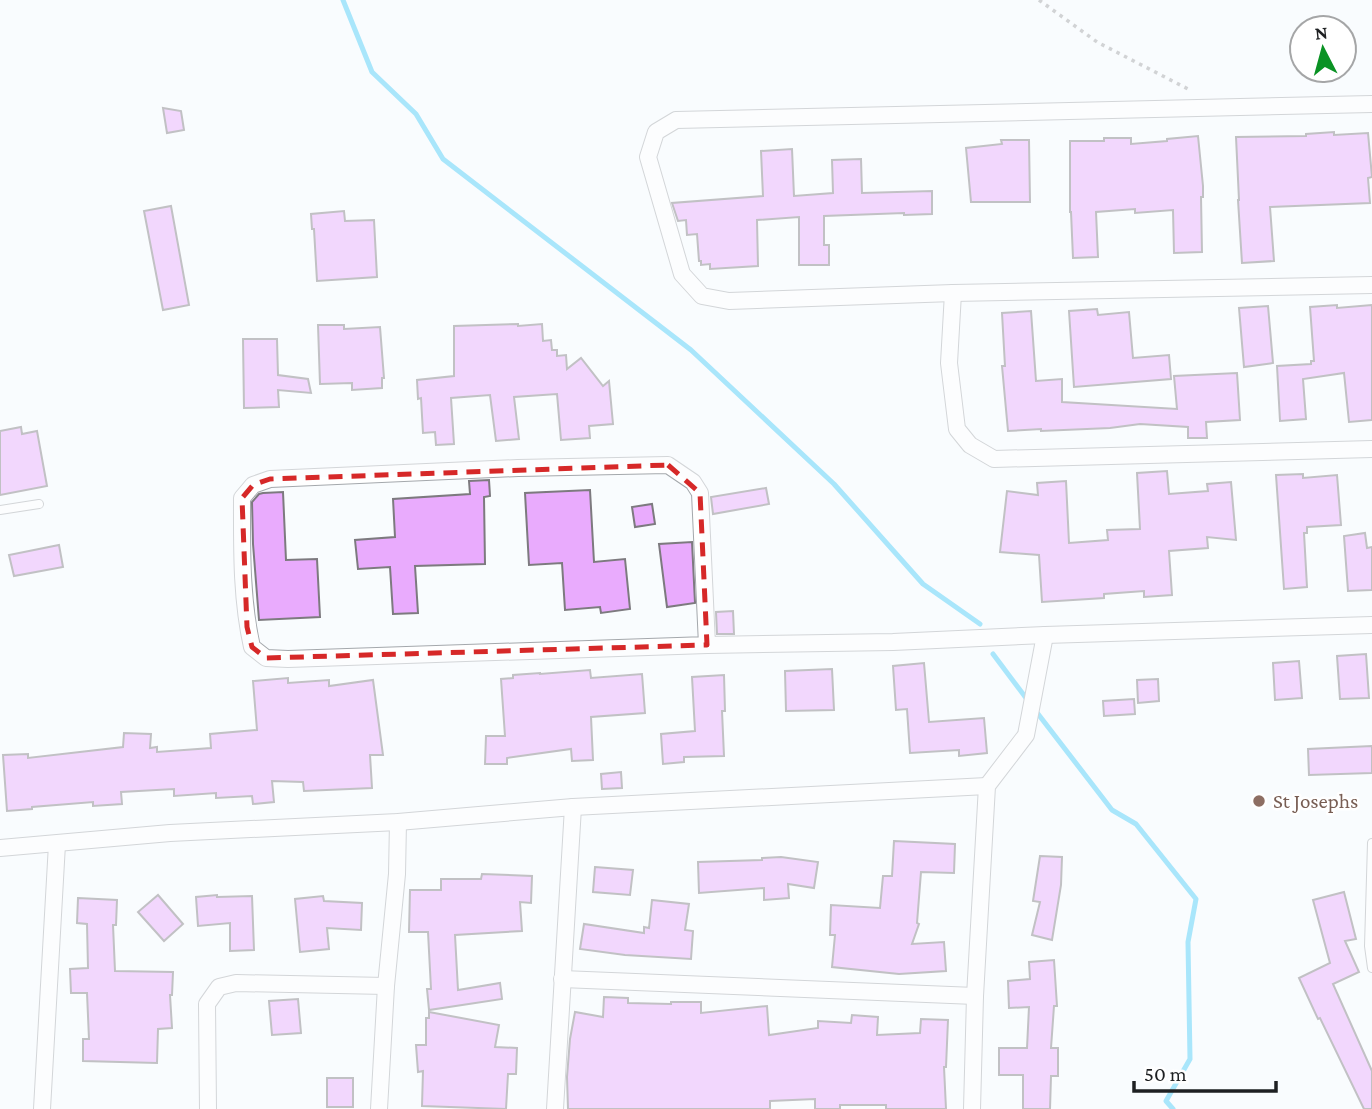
<svg xmlns="http://www.w3.org/2000/svg" width="1372" height="1109" font-family="'Crimson Pro',serif">
<style>
.lines{fill:none;stroke-linecap:round;stroke-linejoin:round}
.stream{stroke:#48ccf8;stroke-width:5}
.building{fill:#e9abfd;stroke:#7d7a7f;stroke-width:2}
.lane-casing{stroke:#a4a8ac;stroke-width:10}
.street-casing{stroke:#a4a8ac;stroke-width:18}
.path{stroke:#a1a3a5;stroke-width:3.5;stroke-dasharray:3.5 5;stroke-linecap:butt}
.lane{stroke:#fff;stroke-width:8}
.street{stroke:#fff;stroke-width:16}
.marked{fill:none;stroke:#d62828;stroke-width:5;stroke-dasharray:14 9;stroke-linejoin:round}
.education-dot{fill:#8d6e63;stroke:#fff;stroke-width:2.5}
.labels{text-anchor:middle;stroke-width:5;stroke-linejoin:round;paint-order:stroke}
.education-label{font-size:21px;fill:#785e54;stroke:#fff;text-anchor:start}
</style>
<rect width="100%" height="100%" fill="#f9fcfe"/>
<g class="lines">
<g class="stream">
<path d="M343,0L372,72L416,114L443,159L691,350L834,484L923,584L980,624"/>
<path d="M993,654L1029,702"/>
<path d="M1035,710L1112,810L1136,824L1196,899L1188,942L1190,1059L1166,1101L1173,1109"/>
</g>
</g>
<g class="building">
<path d="M163,108L181,111L184,130L167,133Z"/>
<path d="M1334,132V135L1368,133L1372,177L1368,178L1370,203L1270,207L1274,261L1242,263L1238,200H1239L1236,137L1306,136V134Z"/>
<path d="M1198,136L1203,186V197H1201L1202,252L1174,253L1173,210L1135,213V209L1096,212L1098,257L1073,258L1071,212H1070V141H1104V138H1131V144L1167,141V139Z"/>
<path d="M1001,140H1029L1030,202H971L966,148L1002,144Z"/>
<path d="M792,149L794,196L833,193L832,160L861,159L862,193L932,191V214L904,215V213L824,216V245H829V265H799V217L757,220L758,266L710,269V264L701,265V261H699L697,234L687,235L686,220L678,221L672,203L763,196L761,151Z"/>
<path d="M171,206L189,305L163,310L144,211Z"/>
<path d="M344,211L345,221L374,220L377,277L317,281L314,229H312L311,214Z"/>
<path d="M1337,305V308L1372,305V420L1349,422L1344,373L1303,379L1306,419L1280,421L1277,366L1311,364V361H1314L1310,307Z"/>
<path d="M1268,306L1273,363L1244,367L1239,308Z"/>
<path d="M1097,309L1098,315L1129,312L1133,358L1169,355L1171,379L1074,387L1069,311Z"/>
<path d="M1031,311L1036,381L1062,379V402L1177,409L1174,376L1237,373L1240,420L1206,422L1207,438H1188V427L1140,424L1110,428L1041,431V429L1008,431L1002,366H1005L1002,313Z"/>
<path d="M518,324V326L542,324L543,341L551,340L552,350H557V356L566,355L567,369L581,358L603,386L609,381L613,424L589,426L590,438L561,440L557,394L514,397L519,439L496,441L490,395L451,398L454,444L436,445L435,432L423,433L421,398L418,399L417,380L454,376V326Z"/>
<path d="M318,325H344V329L380,327L384,378H382V388L352,390V383L320,384Z"/>
<path d="M243,339H277L278,375L308,379L311,393L278,390L279,407L244,408Z"/>
<path d="M21,427L22,434L37,431L47,486L0,495V431Z"/>
<path d="M1167,471L1169,494L1208,491L1207,484L1231,482L1236,540L1207,537L1208,548L1169,551L1172,595L1144,597V591L1104,594V598L1042,602L1039,555L1000,552L1007,491L1038,495L1037,483L1066,481L1069,543L1108,540L1107,530L1140,529L1137,473Z"/>
<path d="M1303,474V478L1337,475L1341,525L1307,527V533H1304L1307,587L1284,589L1276,475Z"/>
<path d="M489,480L490,496L484,497L485,564L415,566L418,613L393,614L390,567L358,569L355,540L395,537L393,499L470,494L469,481Z"/>
<path d="M766,488L769,504L713,514L711,497Z"/>
<path d="M590,490L594,562L625,559L630,609L601,613L600,607L565,610L562,563L529,565L525,493Z"/>
<path d="M283,492L286,560L317,559L320,617L259,620L253,544L252,502L259,494L263,493Z"/>
<path d="M652,504L655,524L635,527L632,507Z"/>
<path d="M1365,533L1367,548L1372,547V590L1348,591L1344,536Z"/>
<path d="M692,542L695,603L667,607L659,544Z"/>
<path d="M59,545L63,567L14,576L9,555Z"/>
<path d="M733,611L734,634H717L716,612Z"/>
<path d="M1366,654L1369,698L1340,699L1337,656Z"/>
<path d="M1299,661L1302,698L1275,700L1273,663Z"/>
<path d="M924,663L929,722L984,718L987,753L959,756V750L910,753L907,709L896,710L893,666Z"/>
<path d="M832,669L834,710L786,711L785,671Z"/>
<path d="M590,670L591,678L642,674L645,713L591,717L593,760L572,761L571,749L507,758V764H485L486,736H505L501,679L513,678V675L540,673V674Z"/>
<path d="M724,675L725,711H722L724,756L684,757V762L663,764L661,734L695,731L692,677Z"/>
<path d="M288,678V683L329,680V686L373,680L383,755H370L372,788L304,791L303,782L272,781L274,802L253,804L252,796L216,798V793L174,796V789L121,792L122,804L93,806V802L32,807V809L7,811L3,755L28,754V758L123,747L124,733L151,734L150,748L157,747V752L211,748L210,734L257,730L253,681Z"/>
<path d="M1158,679L1159,701L1138,703L1137,680Z"/>
<path d="M1134,699L1135,714L1104,716L1103,701Z"/>
<path d="M1372,746V773L1309,775L1308,749Z"/>
<path d="M621,772L622,788L602,789L601,774Z"/>
<path d="M894,841L955,844L954,873L921,872L917,923L919,924L912,944L944,942L946,971L899,974L832,967L835,935H830L831,905L880,908L883,876H892Z"/>
<path d="M1040,856L1062,857L1061,885L1052,940L1032,935L1040,902L1033,901Z"/>
<path d="M781,857L818,862L814,888L788,884L789,898L764,900V888L699,893L698,862L762,860V858Z"/>
<path d="M595,867L633,870L630,895L593,892Z"/>
<path d="M482,874L532,876L531,903L520,902L522,931L455,935L458,990L500,983L502,999L429,1010L427,989H431L428,932H409L410,890H441V879H481Z"/>
<path d="M1344,892L1356,939L1345,941L1359,972L1333,984L1372,1071V1109H1364L1320,1018L1318,1019L1299,978L1330,963L1313,900Z"/>
<path d="M158,895L183,924L164,941L138,912Z"/>
<path d="M217,895V897L252,896L254,950L230,951V923L198,926L196,897Z"/>
<path d="M323,896L324,901L362,903L361,930L327,928L329,949L300,952L295,899Z"/>
<path d="M78,898L117,900L116,925H113L115,971L173,972L172,995H170L172,1028L158,1029L157,1063L83,1061V1039H89L87,993H71L70,969L88,968L87,924L77,923Z"/>
<path d="M652,900L689,904L685,930L693,931L691,959L625,955L580,949L584,924L644,933V927L649,928Z"/>
<path d="M1054,960L1057,1006H1054L1051,1048H1058V1076H1051L1050,1109H1023V1075H999V1048H1027L1029,1007L1009,1008L1008,981L1030,979L1029,962Z"/>
<path d="M604,997L628,998V1003L671,1004V1002H701V1013L767,1006L769,1035L818,1028V1021L851,1023L852,1015L878,1017L877,1035L920,1033L921,1019L948,1020L946,1067H944L946,1109H886V1105H840V1109H815V1099L770,1101V1109H568L567,1077L570,1039L575,1012L603,1017Z"/>
<path d="M298,999L301,1033L272,1035L269,1001Z"/>
<path d="M429,1012L499,1025L495,1047L517,1048L516,1074H508L506,1109L422,1106L423,1071L418,1072L416,1045H426V1018H429Z"/>
<rect x="327" y="1078" width="26" height="29"/>
</g>
<g class="lines">
<defs>
<g id="lane">
<path d="M0,510L39,504"/>
<path d="M1372,843L1369,946L1372,968"/>
</g>
<g id="street">
<path d="M1372,104L676,120L656,132L648,157L682,274L702,296L729,301L953,293L1372,285"/>
<path d="M953,293L949,363L957,429L970,445L994,459L1372,449"/>
<path d="M707,645L700,493L693,482L668,465L518,468L270,479L253,485L242,498C242,548 241,598 252,647L266,658L288,659L707,645L893,642L1045,635L1372,625"/>
<path d="M0,848L170,833L398,822L573,807L987,786"/>
<path d="M562,979L975,996"/>
<path d="M42,1109L57,844"/>
<path d="M208,1109L207,1004L219,987L236,983L386,986"/>
<path d="M379,1109L386,986L397,874L398,822"/>
<path d="M555,1109L573,807"/>
<path d="M972,1109L975,996L987,786L1026,735L1045,635"/>
</g>
</defs>
<use href="#lane" class="lane-casing"/>
<use href="#street" class="street-casing"/>
<path class="path" d="M1039,0L1097,42L1190,90"/>
<use href="#lane" class="lane"/>
<use href="#street" class="street"/>
</g>
<path d="M0 0H1372V1109H0ZM668,465L700,493L707,645L266,658L252,647L247,627L242,498L253,485L270,479Z" fill="#f9fcfe" fill-opacity=".55" fill-rule="evenodd"/>
<path class="marked" d="M668,465L700,493L707,645L266,658L252,647L247,627L242,498L253,485L270,479Z"/>
<circle class="education-dot" cx="1259" cy="801" r="7"/>
<g class="labels">
<g class="education-label">
<text x="1273" y="808">St Josephs</text>
</g>
</g>
<g transform="translate(1323 49) rotate(354)"><circle r="33" fill="#ffffff" stroke="#a5a6a7" stroke-width="2"/>
<path d="M0-5L12 26L0 18L-12 26Z" fill="#0a9224"/>
<text y="-10" font-size="19" font-weight="bold" text-anchor="middle" fill="#1e2022">N</text>
</g>
<path d="M1134 1081v10h142v-10" fill="none" stroke="#1e2022" stroke-width="3.5"/>
<text x="1144" y="1081" font-size="21" fill="#1e2022" stroke="#ffffff" stroke-width="5" paint-order="stroke">50 m</text>
</svg>
